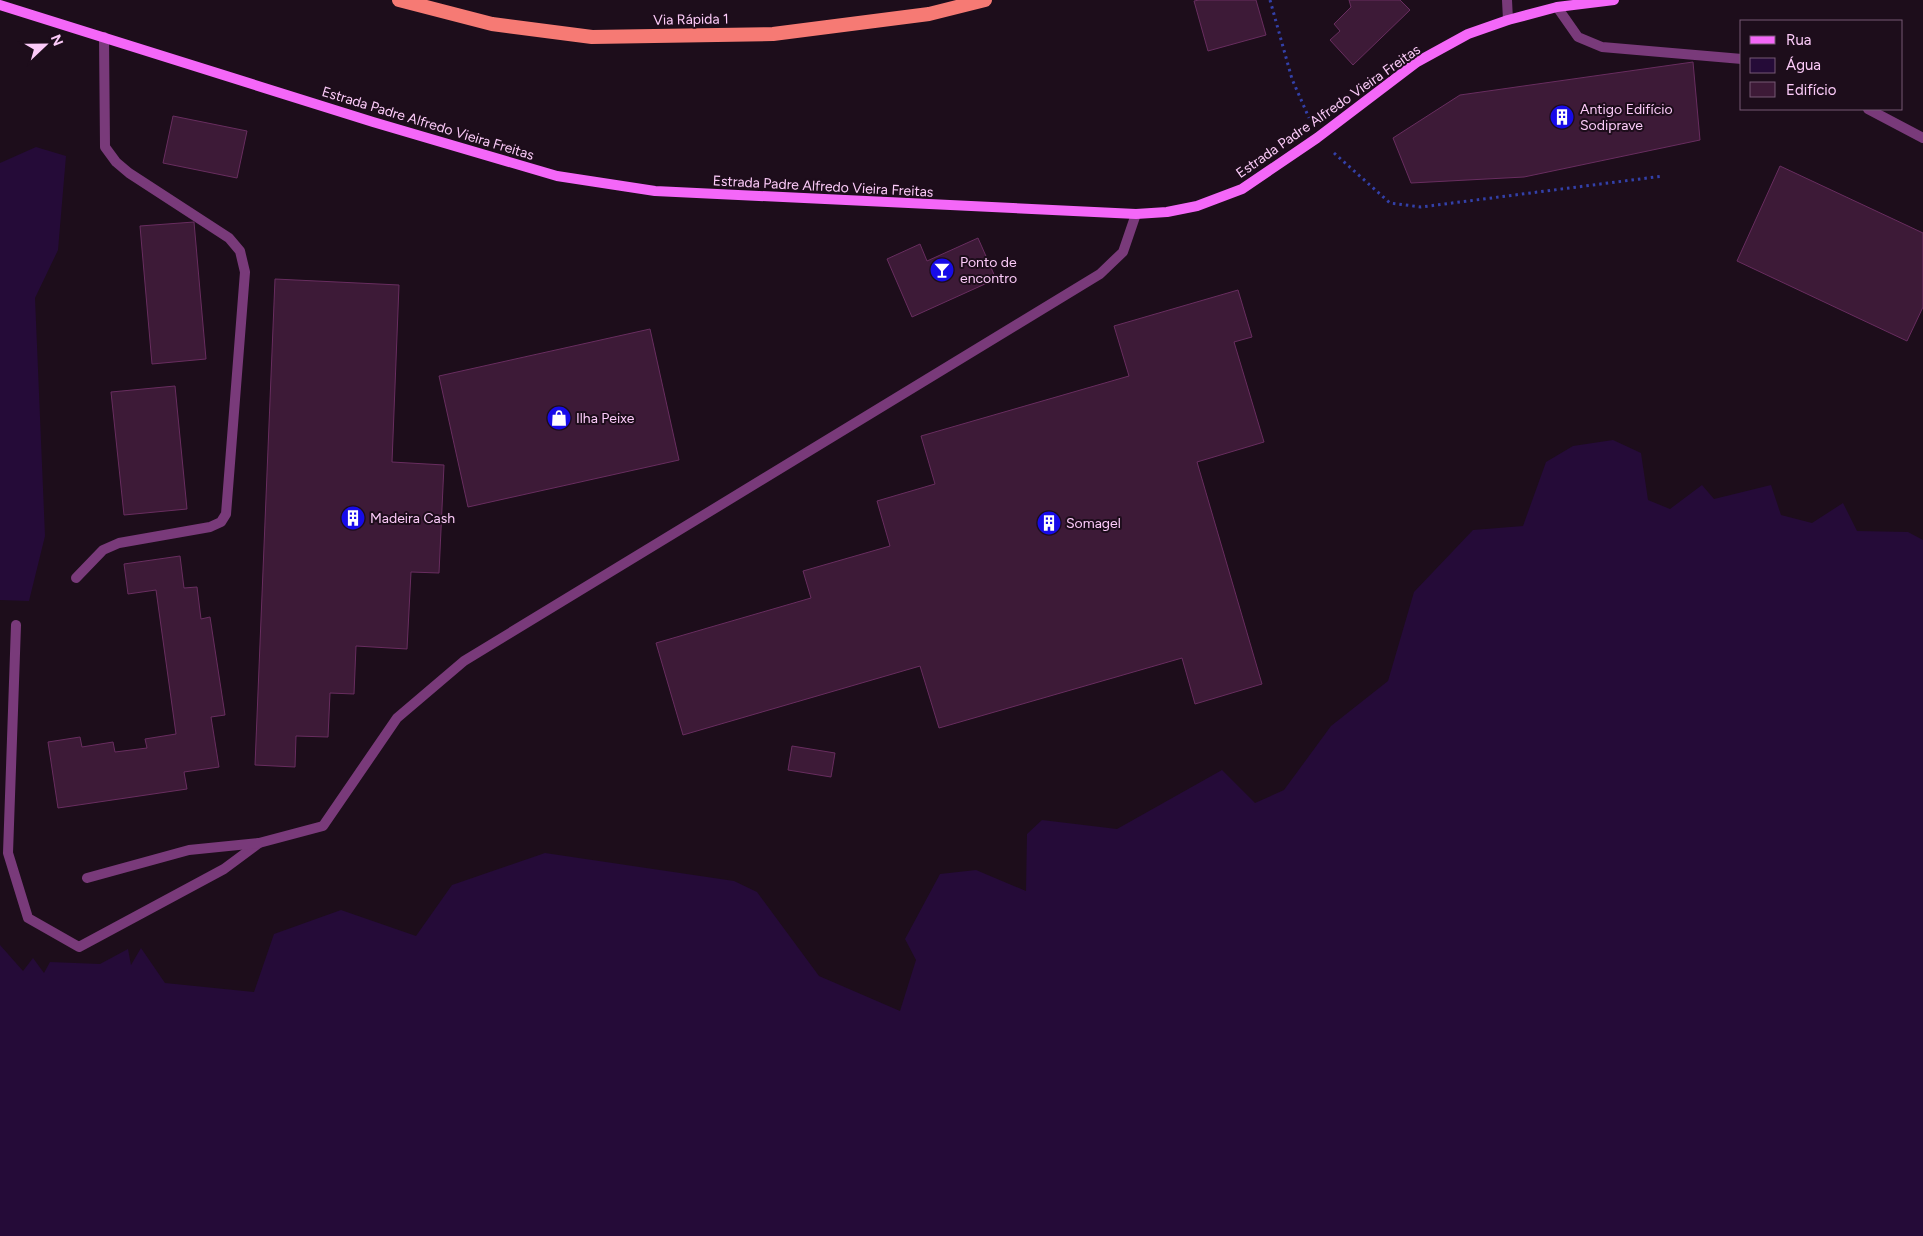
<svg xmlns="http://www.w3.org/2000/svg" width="1923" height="1236" font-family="Figtree,sans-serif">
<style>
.water{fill:#250b38}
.building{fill:#3d1a37;stroke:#682d5f}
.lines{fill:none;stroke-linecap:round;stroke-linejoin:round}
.path{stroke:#3340a9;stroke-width:3;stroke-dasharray:2.5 4;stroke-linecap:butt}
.service{stroke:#793a7a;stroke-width:10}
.minor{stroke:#793a7a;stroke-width:10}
.secondary{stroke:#f467f8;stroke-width:10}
.trunk{stroke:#f67a74;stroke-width:14}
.labels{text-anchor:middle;stroke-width:4;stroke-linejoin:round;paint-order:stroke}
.street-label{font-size:14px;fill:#fccbf9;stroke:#1d0d1b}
.poi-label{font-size:14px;fill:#fccbf9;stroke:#1d0d1b;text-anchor:start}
</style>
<rect width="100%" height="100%" fill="#1d0d1b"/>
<g class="water">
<path d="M36,147L66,156L58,250L35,298L45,536L29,601L0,600V163Z"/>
<path d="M1613,440L1641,453L1648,500L1670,509L1702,485L1714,499L1771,485L1781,515L1812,523L1843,503L1857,531L1908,532L1923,540V1236H0V945L23,971L33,958L44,973L50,962L100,964L128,949L131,965L141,948L165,983L254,992L274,934L341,910L416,936L452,885L545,853L734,881L757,892L819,976L900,1011L916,960L905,939L940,874L976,870L1026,891L1027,834L1042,820L1117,829L1222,770L1255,803L1284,790L1331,726L1388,681L1414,592L1473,530L1523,526L1546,462L1573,446Z"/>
</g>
<g class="building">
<path d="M1199,0H1256L1266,35L1208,51L1194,1Z"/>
<path d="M1349,0H1400L1410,10L1353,65L1330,40L1340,31L1334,24L1351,7Z"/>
<path d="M1693,62L1700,140L1524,177L1411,183L1393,138L1460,95Z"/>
<path d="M173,116L247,131L237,178L163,163Z"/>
<path d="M1780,166L1923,233V307L1907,341L1737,261Z"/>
<path d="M194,222L206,359L152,364L140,226Z"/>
<path d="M978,238L996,279L912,317L887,259L920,244L927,261Z"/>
<path d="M275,279L399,285L392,462L444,465L439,573L411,572L407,649L356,646L354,694L330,693L328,737L296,736L295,767L255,765Z"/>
<path d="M1238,290L1252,337L1234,342L1264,442L1197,462L1262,684L1195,704L1182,658L939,728L920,666L683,735L656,643L811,598L803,571L890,546L877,501L935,484L921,436L1129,376L1114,326Z"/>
<path d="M650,329L679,460L468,507L439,376Z"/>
<path d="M175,386L187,509L124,515L111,392Z"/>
<path d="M180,556L184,588L197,587L201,619L210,617L225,715L211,717L219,767L184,772L187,789L58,808L48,742L80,737L82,747L113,742L115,752L147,748L145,739L176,734L156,590L128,594L124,564Z"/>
<path d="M792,746L835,753L831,777L788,770Z"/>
</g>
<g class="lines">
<g class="path">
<path d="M1270,0L1292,79L1309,118"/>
<path d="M1334,153L1390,203L1421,207L1663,176"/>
</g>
<g class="service">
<path d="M1507,0L1508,20"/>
<path d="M76,578L103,550L119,543L210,527L221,522L226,514L245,272L240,251L229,238L129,173L116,162L105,147L104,37"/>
<path d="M16,625L8,853L28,918L79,947L224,869L259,843"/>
</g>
<g class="minor">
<path d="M1557,7L1578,37L1602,47L1742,59"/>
<path d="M1868,109L1923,138"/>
<path d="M87,878L189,850L259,843L323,826L397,718L464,661L1100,274L1123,252L1136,214"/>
</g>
<path class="secondary" d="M0,5L373,122L557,176L655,191L1136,214L1167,212L1197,206L1242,189L1317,138L1417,62L1468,34L1508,20L1557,7L1614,0"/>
<path class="trunk" d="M399,0L492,24L592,37L773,34L929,14L985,0"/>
</g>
<defs>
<symbol id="building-disc" viewBox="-11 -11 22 22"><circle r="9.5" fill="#170be8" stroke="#1d0d1b"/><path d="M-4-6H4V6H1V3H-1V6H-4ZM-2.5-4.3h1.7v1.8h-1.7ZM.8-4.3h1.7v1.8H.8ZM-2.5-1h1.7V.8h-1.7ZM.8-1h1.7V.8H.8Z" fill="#fff"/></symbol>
<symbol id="bar-disc" viewBox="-11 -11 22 22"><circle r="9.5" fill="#170be8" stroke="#1d0d1b"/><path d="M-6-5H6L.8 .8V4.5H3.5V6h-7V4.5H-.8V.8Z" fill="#fff"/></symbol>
<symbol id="shop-disc" viewBox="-11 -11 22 22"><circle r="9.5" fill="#170be8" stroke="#1d0d1b"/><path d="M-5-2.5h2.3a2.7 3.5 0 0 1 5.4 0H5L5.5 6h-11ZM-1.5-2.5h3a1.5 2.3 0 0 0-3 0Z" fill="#fff"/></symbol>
</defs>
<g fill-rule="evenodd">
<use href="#building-disc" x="1548" y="103" width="28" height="28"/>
<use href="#bar-disc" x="928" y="256" width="28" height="28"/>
<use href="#shop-disc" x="545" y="404" width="28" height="28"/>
<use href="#building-disc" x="339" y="504" width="28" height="28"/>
<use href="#building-disc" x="1035" y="509" width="28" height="28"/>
</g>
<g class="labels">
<g class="street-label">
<text transform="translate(691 19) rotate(-1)" y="5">Via Rápida 1</text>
<text transform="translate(1328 111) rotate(-35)" y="5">Estrada Padre Alfredo Vieira Freitas</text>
<text transform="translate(428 123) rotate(17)" y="5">Estrada Padre Alfredo Vieira Freitas</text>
<text transform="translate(823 186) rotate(3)" y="5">Estrada Padre Alfredo Vieira Freitas</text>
</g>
<g class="poi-label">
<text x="1580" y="114">Antigo Edifício<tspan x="1580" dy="16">Sodiprave</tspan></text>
<text x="960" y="267">Ponto de<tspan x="960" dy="16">encontro</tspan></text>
<text x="576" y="423">Ilha Peixe</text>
<text x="370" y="523">Madeira Cash</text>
<text x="1066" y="528">Somagel</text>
</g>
</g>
<rect x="1740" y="20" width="162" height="90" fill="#1d0d1b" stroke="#765974"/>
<rect x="1750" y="36" width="25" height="8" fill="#f467f8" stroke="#765974"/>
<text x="1786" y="45" font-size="15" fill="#fccbf9">Rua</text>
<rect x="1750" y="58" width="25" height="15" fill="#250b38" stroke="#765974"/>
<text x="1786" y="70" font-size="15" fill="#fccbf9">Água</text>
<rect x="1750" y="82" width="25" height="15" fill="#3d1a37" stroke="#765974"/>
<text x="1786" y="95" font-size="15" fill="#fccbf9">Edifício</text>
<g transform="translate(45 45) rotate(68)" stroke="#1d0d1b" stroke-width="4" paint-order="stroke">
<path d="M0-4L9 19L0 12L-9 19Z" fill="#fccbf9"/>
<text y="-8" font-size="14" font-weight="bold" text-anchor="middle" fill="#fccbf9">N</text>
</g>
</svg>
